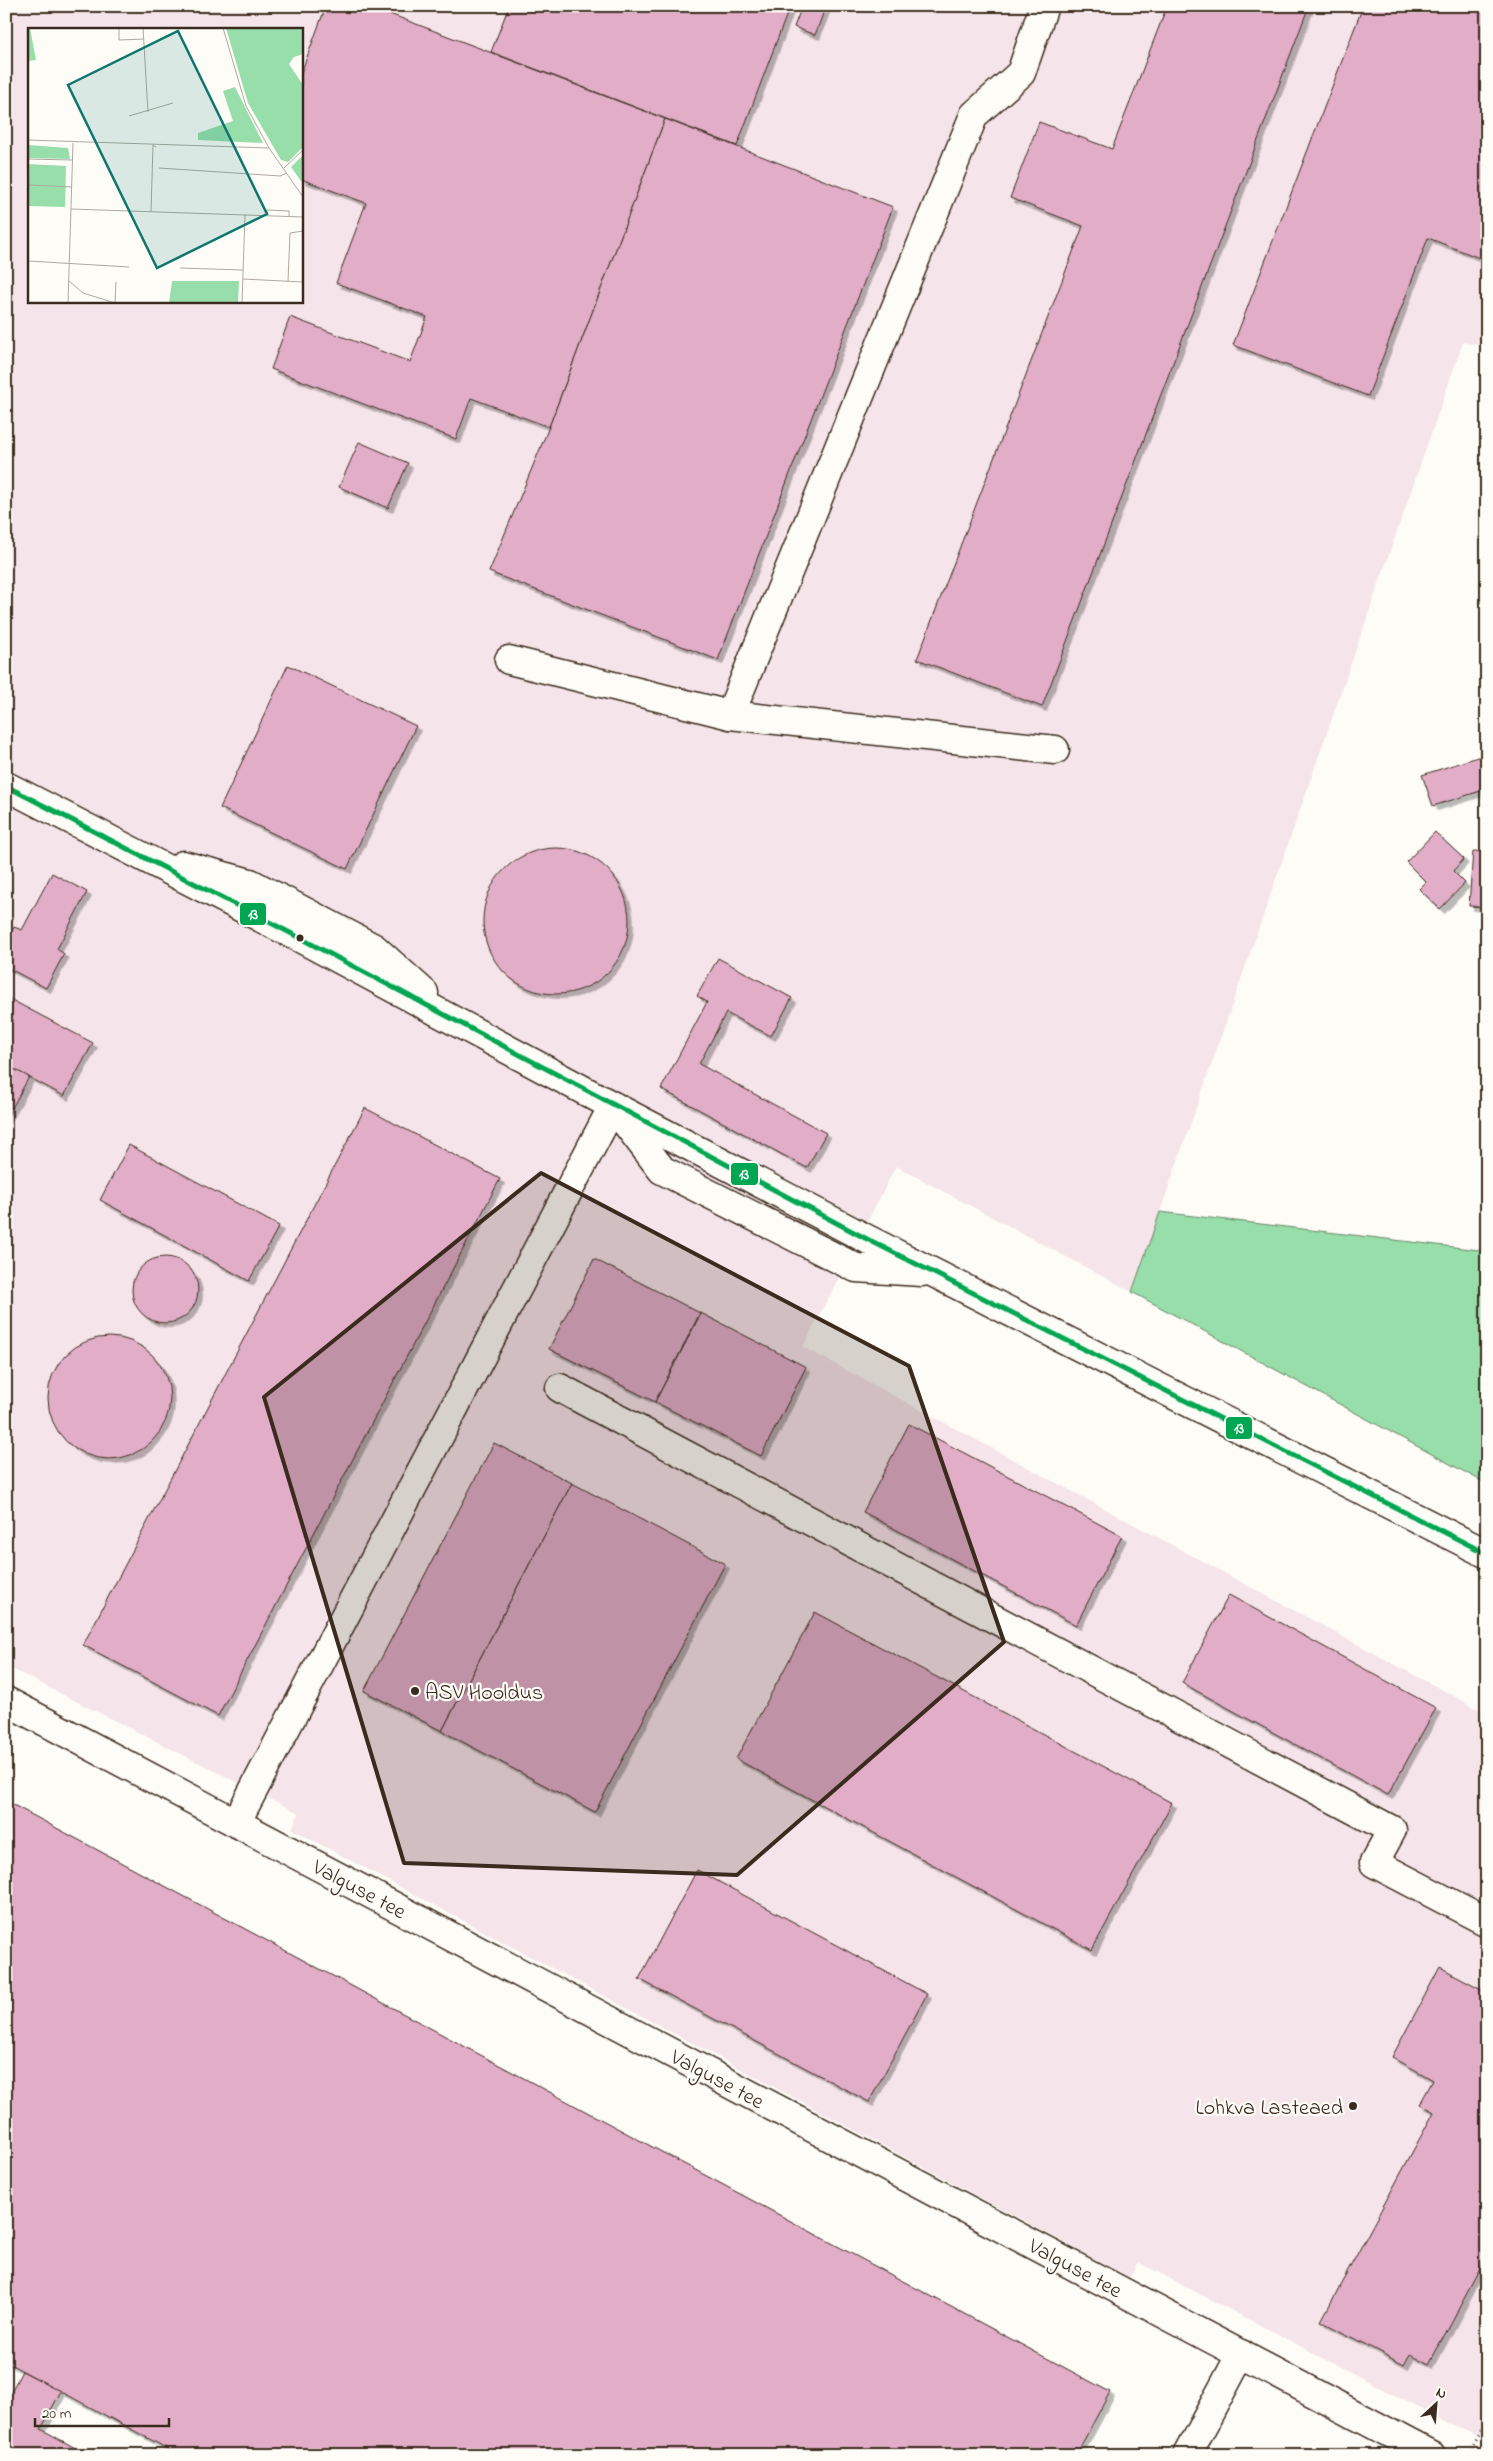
<svg xmlns="http://www.w3.org/2000/svg" width="1493" height="2461" font-family="'Indie Flower',sans-serif">
<style>
.built{fill:#f5e4e9;fill-rule:evenodd}
.green{fill:#97deab;stroke:#698464}
.building{fill:#e1adc7;stroke:#3b2a1e;filter:url(#shadow)}
.lines{fill:none;stroke-linecap:round;stroke-linejoin:round}
.minor-casing{stroke:#3b2a1e;stroke-width:31}
.path{stroke:#3b2a1e;stroke-width:3;stroke-dasharray:1 4;stroke-linecap:butt}
.minor{stroke:#fdfcf7;stroke-width:28}
.bus-1-casing{stroke:#fdfcf7;stroke-width:9}
.bus-1{stroke:#00a651;stroke-width:5}
.marked{fill:#3b2a1e;fill-opacity:0.2;stroke:#3b2a1e;stroke-width:4;stroke-linejoin:round}
.bus-dot{fill:#3b2a1e;stroke:#fdfcf7;stroke-width:2}
.labels{text-anchor:middle;stroke-width:4.5;stroke-linejoin:round;paint-order:stroke}
.poi-label{font-size:22px;fill:#3b2a1e;stroke:#fdfcf7;text-anchor:start}
.street-label{font-size:22px;fill:#3b2a1e;stroke:#fdfcf7}
.inset-road{fill:none;stroke:#afa8a0;stroke-width:1}
.view{fill:#0f766e;fill-opacity:0.15;stroke:#0f766e;stroke-width:2.5}
.inset-edge{fill:none;stroke:#3b2a1e;stroke-width:2.5}
.line-badge{stroke:#fdfcf7;stroke-width:2}
.badge-label{font-size:14px;text-anchor:middle;font-weight:bold;fill:#fff}
</style>
<defs>
<filter id="shadow"><feDropShadow dx="4.5" dy="4.5" stdDeviation="0" flood-color="#0004"/></filter>
</defs>
<rect width="100%" height="100%" fill="#fdfcf7"/>
<filter id="ink" filterUnits="userSpaceOnUse"><feTurbulence type="fractalNoise" baseFrequency=".02" numOctaves="2"/><feDisplacementMap in="SourceGraphic" scale="10" xChannelSelector="R" yChannelSelector="G"/><feConvolveMatrix kernelMatrix="1 2 1 2 8 2 1 2 1" color-interpolation-filters="sRGB"/></filter>
<g filter="url(#ink)">
<path class="built" d="M6,6H1487V347L1463,342L1132,1292L896,1166L803,1347L1487,1714V2443L1138,2262L1129,2277L292,1829L299,1813L6,1666ZM29,29H301V301H29Z"/>
<path class="green" d="M1160,1212L1487,1251V1484L1132,1292Z"/>
<g class="building">
<path d="M326,6H369L665,119L549,427L471,398L456,439L271,369L290,317L410,362L427,317L336,283L366,203L301,179V73Z"/>
<path d="M509,6H790L737,146L491,52Z"/>
<path d="M802,6H826L815,35L794,27Z"/>
<path d="M1167,6H1309L1042,707L917,659L1083,226L1010,198L1039,122L1112,149Z"/>
<path d="M1363,6H1487V261L1428,238L1368,396L1233,345Z"/>
<path d="M665,119L893,207L718,660L489,572L549,427Z"/>
<path d="M359,442L408,463L388,508L339,487Z"/>
<path d="M288,665L416,726L347,869L220,808Z"/>
<path d="M1487,754V789L1433,806L1422,775Z"/>
<path d="M1435,832L1464,859L1453,871L1465,883L1440,909L1419,889L1426,882L1406,862Z"/>
<circle cx="556" cy="921" r="73"/>
<path d="M1473,851L1487,852V907L1469,906Z"/>
<path d="M52,873L87,892L57,949L64,954L46,988L6,967V941L14,927L22,930Z"/>
<path d="M718,958L792,998L771,1036L726,1013L699,1064L826,1133L807,1168L661,1089L707,1002L697,996Z"/>
<path d="M6,997L93,1043L64,1096L6,1065Z"/>
<path d="M6,1065L29,1077L6,1119Z"/>
<path d="M365,1108L500,1179L218,1716L83,1645Z"/>
<path d="M129,1145L279,1226L249,1281L100,1200Z"/>
<circle cx="165" cy="1290" r="33"/>
<path d="M594,1259L700,1313L655,1402L549,1349Z"/>
<path d="M701,1313L806,1367L761,1456L655,1402Z"/>
<circle cx="109" cy="1398" r="61"/>
<path d="M909,1424L1122,1536L1076,1625L863,1512Z"/>
<path d="M494,1443L572,1483L442,1731L364,1691Z"/>
<path d="M572,1483L725,1564L595,1812L442,1731Z"/>
<path d="M1229,1595L1436,1708L1388,1795L1182,1683Z"/>
<path d="M815,1612L1172,1803L1092,1950L736,1759Z"/>
<path d="M6,1801L1110,2392L1076,2455H179L6,2362Z"/>
<path d="M697,1870L927,1994L869,2102L639,1979Z"/>
<path d="M1440,1967L1487,1992V2256L1429,2364L1410,2354L1404,2365L1321,2321L1434,2112L1420,2104L1433,2080L1392,2057Z"/>
<path d="M22,2371L61,2391L41,2429L88,2455H6V2401Z"/>
</g>
<g class="lines">
<defs>
<g id="minor">
<path d="M509,660L730,715L1055,750"/>
<path d="M730,715L974,115L1021,73L1044,6"/>
<path d="M6,786L300,938L613,1106L865,1238L1487,1554"/>
<path d="M183,865L250,883L374,948L424,993"/>
<path d="M560,1388L1392,1830L1374,1863L1487,1922"/>
<path d="M6,1701L1431,2455"/>
<path d="M236,1823L613,1106L662,1170L856,1268L922,1272"/>
<path d="M1187,2455L1241,2354"/>
</g>
</defs>
<use href="#minor" class="minor-casing"/>
<path class="path" d="M1480,2455L1470,2449L1487,2418"/>
<use href="#minor" class="minor"/>
<defs>
<path id="bus-1" d="M6,786L300,938L865,1238L1487,1554"/>
</defs>
<use href="#bus-1" class="bus-1-casing"/>
<use href="#bus-1" class="bus-1"/>
</g>
</g>
<path class="marked" d="M541,1173L909,1366L1004,1642L737,1875L404,1863L264,1397Z"/>
<g class="bus-dot">
<circle cx="300" cy="938" r="4.5"/>
<circle cx="415" cy="1691" r="5"/>
<circle cx="1353" cy="2106" r="5"/>
</g>
<g class="labels">
<g class="poi-label">
<text x="425" y="1699">ASV Hooldus</text>
<text x="1343" y="2114" text-anchor="end">Lohkva Lasteaed</text>
</g>
<g class="street-label">
<text transform="translate(360 1888) rotate(28)" y="8">Valguse tee</text>
<text transform="translate(718 2078) rotate(28)" y="8">Valguse tee</text>
<text transform="translate(1076 2267) rotate(28)" y="8">Valguse tee</text>
</g>
</g>
<g transform="translate(28 28)">
<rect width="275" height="275" fill="#fdfcf7"/>
<path d="M0,0H2L8,32L0,33ZM198,0H275V26L266,29L261,36L275,57V119L260,134L253,132L220,75ZM207,59L235,115L170,112V105L205,93L195,63ZM0,117L40,120L42,131L0,130ZM275,127V156L263,139ZM0,136L38,138L37,179L0,178ZM144,253H211L210,275H141Z" fill="#97deab"/>
<path class="inset-road" d="M91,0V12L116,11M115,0L120,84M195,0L218,78L241,120M101,88L145,75M0,112L241,120L275,169M0,131L44,132M131,140L252,148L259,145M256,140L275,122M0,157L44,159M43,181L275,189M123,184L125,117L128,119M239,188V182L261,183V189M0,233L101,239M152,240L215,242M215,251L275,254M41,253L55,265L87,275M260,253L262,205L275,203M40,275L45,115M87,275L88,254M214,275L217,187"/>
<path class="view" d="M150,3L239,186L129,240L40,57Z"/>
<rect width="275" height="275" class="inset-edge"/>
</g>
<g class="line-badge">
<rect x="239" y="902" width="28" height="24" rx="5" fill="#00a651"/>
<rect x="730" y="1162" width="29" height="24" rx="5" fill="#00a651"/>
<rect x="1225" y="1416" width="28" height="24" rx="5" fill="#00a651"/>
</g>
<g class="badge-label">
<text x="253" y="919">13</text>
<text x="744" y="1179">13</text>
<text x="1239" y="1433">13</text>
</g>
<rect width="1493" height="2461" fill="none" stroke="#fdfcf7" stroke-width="25"/>
<rect x="12" y="12" width="1468" height="2436" fill="none" stroke="#3b2a1e" stroke-width="2" filter="url(#ink)"/>
<g transform="translate(1436 2404) rotate(26)" stroke="#fdfcf7" stroke-width="4" paint-order="stroke">
<path d="M0-4L9 19L0 12L-9 19Z" fill="#3b2a1e"/>
<text y="-8" font-size="14" font-weight="bold" text-anchor="middle" fill="#3b2a1e">N</text>
</g>
<path d="M35 2418v8h134v-8" fill="none" stroke="#3b2a1e" stroke-width="2.5"/>
<text x="42" y="2418" font-size="15" fill="#3b2a1e" stroke="#fdfcf7" stroke-width="4" paint-order="stroke">20 m</text>
</svg>
